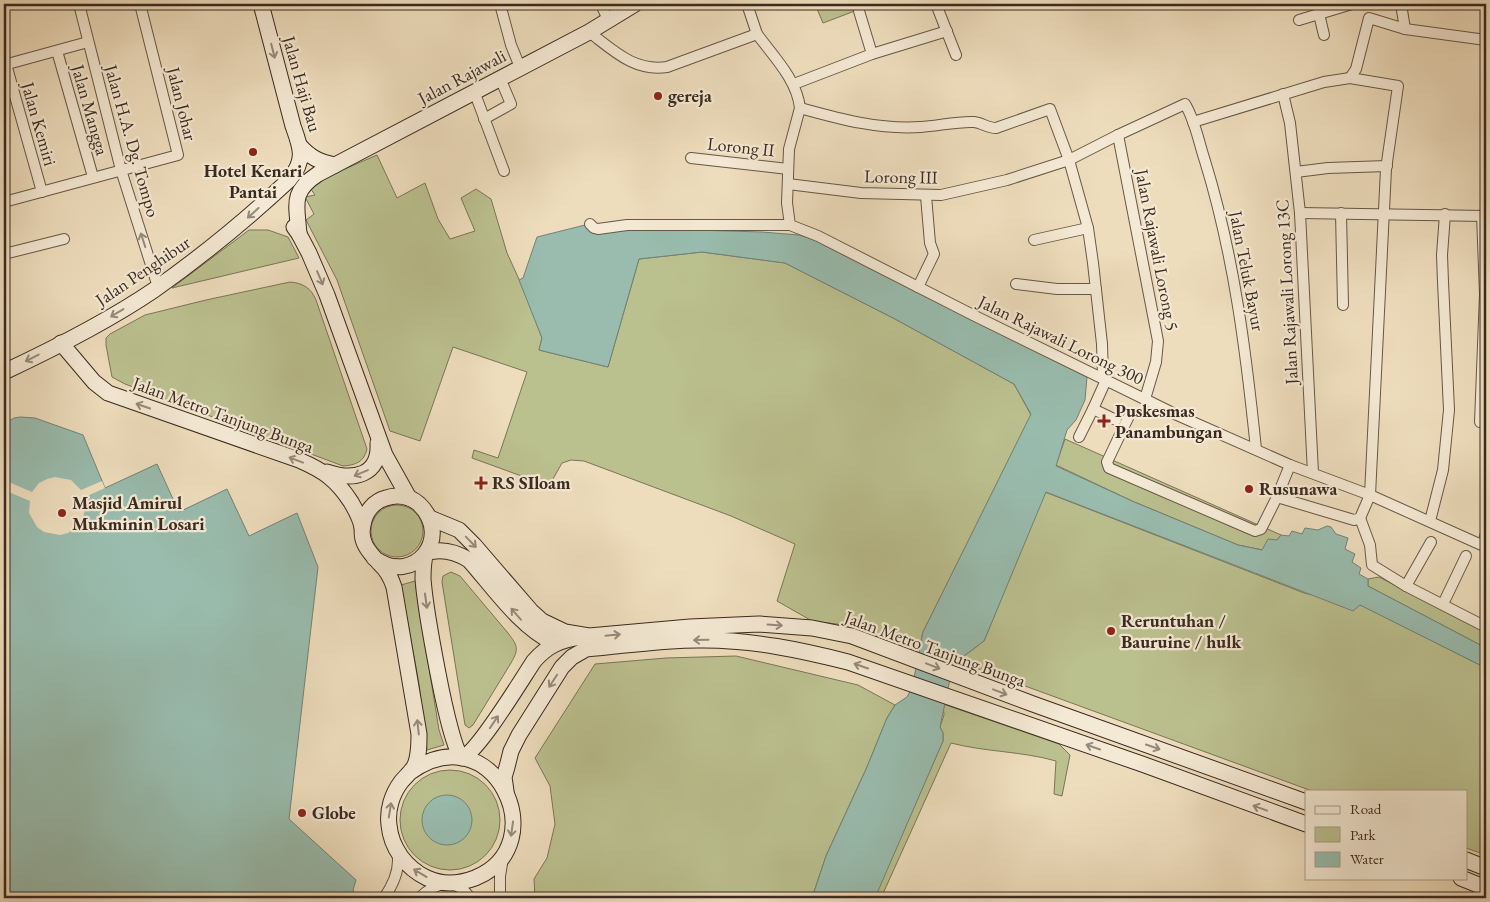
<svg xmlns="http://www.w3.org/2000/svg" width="1490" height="902" font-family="'EB Garamond',serif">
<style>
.green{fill:#bbc08f;stroke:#7a7557}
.water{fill:#99bcae;stroke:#738275}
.pier{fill:#eeddbd}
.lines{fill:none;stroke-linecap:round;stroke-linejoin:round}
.minor-casing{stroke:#675746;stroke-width:12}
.secondary-casing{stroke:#3a2a1f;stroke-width:17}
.minor{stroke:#f4e9d4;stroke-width:10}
.secondary{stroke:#f4e9d4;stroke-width:15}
.oneway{stroke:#978a7a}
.poi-dot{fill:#8f2418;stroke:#f4e9d4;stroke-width:2}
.labels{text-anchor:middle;stroke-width:4.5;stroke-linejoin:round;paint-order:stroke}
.street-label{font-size:18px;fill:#3a2a1f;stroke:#f4e9d4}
.poi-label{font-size:18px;font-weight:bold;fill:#3a2a1f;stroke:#f4e9d4;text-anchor:start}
</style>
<rect width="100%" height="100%" fill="#eeddbd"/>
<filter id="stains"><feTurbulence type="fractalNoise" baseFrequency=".004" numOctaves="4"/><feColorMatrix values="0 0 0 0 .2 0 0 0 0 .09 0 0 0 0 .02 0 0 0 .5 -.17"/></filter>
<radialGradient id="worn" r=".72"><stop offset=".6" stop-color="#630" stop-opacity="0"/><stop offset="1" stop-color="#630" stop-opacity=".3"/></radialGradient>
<g class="green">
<path d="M815,4H858L860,9L823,23Z"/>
<path d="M377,155L397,198L425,183L438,219L450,239L475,231L461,198L476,189L491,199L507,253L523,288L542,338L539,350L608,367L639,259L702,252L785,263L895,319L1014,384L1031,415L923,632L919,649L837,624L812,621L777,601L795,544L731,516L584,461L571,460L562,463L549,486L472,458L474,450L498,458L527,372L453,347L420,441L390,431L337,280L306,220L314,214L305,197L315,195L308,185Z"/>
<path d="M249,230H268L288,237L299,258L172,288Z"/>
<path d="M290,282C303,283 311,288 316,300L367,449C364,462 356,465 343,466L125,384L112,377L106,345V338L110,334L145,315L206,300Z"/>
<path d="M1065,439L1281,535L1277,540L1263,550L1238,545L1132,501L1056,465Z"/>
<path d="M1045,492L1304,593L1363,606L1486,668V855L1466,848V791H1312L954,660C965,657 974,648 984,641Z"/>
<circle cx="397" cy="531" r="26"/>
<path d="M451,572L460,576L508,633C518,646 519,649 511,663L473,725L469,728L465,725L442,582L443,576Z"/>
<path d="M1379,577L1486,632V648L1368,586V579Z"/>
<path d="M415,581L439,730L444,745L427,750L419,684L401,585Z"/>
<path d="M736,656L858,685L895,705L887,718L867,767L826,856L812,898H535L534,879L547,858L555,824L550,786L535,758L595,664L666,658Z"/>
<path d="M943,704L1059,744L1070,755L1062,796L1054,794L1056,761C1021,751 985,752 951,743L881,898H874L943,741V733L940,727L944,715Z"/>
<circle cx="450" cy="820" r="50"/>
</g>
<g class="water">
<path d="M585,225L594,230L624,228L762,232L799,235L818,241L1087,377L1085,400L1076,420L1067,430L1056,466L1132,501L1238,545L1262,550L1268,539L1277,540L1281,535L1289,536L1292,531L1302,534L1305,528L1318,530L1327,526L1331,527L1336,534L1348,538L1345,549L1355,554L1352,562L1361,568L1359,574L1368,579V586L1486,648V668L1360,605L1353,611L1046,492L984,641C974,648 965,657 954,660L940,727L943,733V741L875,898H812L826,856L867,767L887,718L895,705L907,697L912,688L923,632L1031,414L1014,384L895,319L785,263L702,252L639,259L608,367L539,350L542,338L519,280L523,278L537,237Z"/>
<path d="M20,417L35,418L83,435L105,488L157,464L179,512L227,489L249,536L297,513L318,567L289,819L356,880L353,890L356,898H4V424L14,418Z"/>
<circle cx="447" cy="820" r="25"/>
</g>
<path class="pier" d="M55,477L71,480L81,490L102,481L105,488L85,497L86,507L81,523L68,533L60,535L44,532L37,527L29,513L30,501L4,490V480L32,492L39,483L47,479Z"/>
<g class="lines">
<defs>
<g id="minor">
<path d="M79,4L121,170L158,287"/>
<path d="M500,4L511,45L520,67"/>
<path d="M601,4L608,20"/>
<path d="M936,4L956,55"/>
<path d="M1401,4L1405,29"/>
<path d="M859,11L872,54"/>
<path d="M1319,14L1324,35"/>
<path d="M1299,20L1352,4"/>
<path d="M589,32C613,50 634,72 667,67L757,34L747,4"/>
<path d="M757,34C774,57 797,80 800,108L789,149L787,203L790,225L818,236L973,315L1177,415L1290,465L1370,495L1486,547"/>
<path d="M57,51L93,177"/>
<path d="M6,64L42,192"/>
<path d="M4,65L88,42"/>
<path d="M1350,78L1356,69L1369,18L1405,29L1486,40"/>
<path d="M794,84L872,54L947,31"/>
<path d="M474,91L504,171"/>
<path d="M1283,94L1290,123L1300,213L1313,473"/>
<path d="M800,108C840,119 879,130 921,127C937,126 959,121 974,122C982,123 988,128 996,128L1050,109L1069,160L1088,228L1093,263L1102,344L1103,377"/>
<path d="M484,119L511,104L500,78"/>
<path d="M1193,122L1324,82L1350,78L1398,86L1386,169L1370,495L1360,518L1354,520L1277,497"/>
<path d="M1118,135L1158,341L1156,362L1145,399"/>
<path d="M691,158L788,169"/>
<path d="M1296,172L1328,168L1387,166"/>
<path d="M788,184L861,193L941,195L1007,180L1069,160L1118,135L1185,104C1195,120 1199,143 1205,161C1234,255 1246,352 1256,449"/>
<path d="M4,202L178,155L140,4"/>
<path d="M1300,213L1486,216"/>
<path d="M1341,213L1343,305"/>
<path d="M590,224L594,228L598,229L627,225H790"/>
<path d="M1034,240L1088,228"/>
<path d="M4,254L64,239"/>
<path d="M1016,284L1057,289H1096"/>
<path d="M918,287L934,254L930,243L926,196"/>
<path d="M1093,409L1106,380"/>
<path d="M1128,418L1107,462L1109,468L1255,531L1261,529L1277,497L1290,465"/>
<path d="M1480,422L1485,294L1482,215"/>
<path d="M1079,437L1093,409L1116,420"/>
<path d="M1360,518L1370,545L1372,565L1406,586L1486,627"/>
<path d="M1430,521L1443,470L1449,410L1443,282L1442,255L1445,214"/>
<path d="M1483,545L1486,533"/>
<path d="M1406,586L1431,542"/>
<path d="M1443,604L1466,556"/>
<path d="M384,898C393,885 401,869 397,852"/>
<path d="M419,898C436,882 456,876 470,898"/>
<path d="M500,898V876L503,858"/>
</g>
<g id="secondary">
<path d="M300,146C310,157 319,162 335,165"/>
<path d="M294,227L299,234L309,253L327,295L385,455L409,498"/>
<path d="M299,234C297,205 290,192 318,174L589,32L635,4"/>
<path d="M61,343L94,382L108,393L299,460C324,471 336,479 351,502C356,511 361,519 362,528"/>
<path d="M4,372C55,348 107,322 154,290C201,257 247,219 289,180C306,160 301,148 293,126L261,4"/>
<path d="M327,472C353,481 380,476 378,443"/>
<path d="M430,518L459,530L474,545L531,611L542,621L565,632L589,636L690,627L759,624L812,628L852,636L1033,704L1306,802"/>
<path d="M374,558C413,587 454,538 419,504C410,496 397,494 386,498C374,501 365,512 363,525C359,542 369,552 380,564C387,570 391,578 394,587L419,734C419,745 419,758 414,767C410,773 405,777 401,782C392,794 387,810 389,825C391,848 406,868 427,878C442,885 459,884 475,878C557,845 493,711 409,773"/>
<path d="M554,643C520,627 494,588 469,560C456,552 441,548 426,553C423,561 423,570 423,579C425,605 448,745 462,758C478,752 522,679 534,661C547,646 560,640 580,637"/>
<path d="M506,791L504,777L507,767L511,751L519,735L562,667L572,657L586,649C625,646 665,639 704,640C753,640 801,650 848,662L1142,764L1306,824"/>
<path d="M1466,860L1486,868"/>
<path d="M1461,878L1486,888"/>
</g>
</defs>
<use href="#minor" class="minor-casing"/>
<use href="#secondary" class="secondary-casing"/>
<use href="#minor" class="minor"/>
<use href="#secondary" class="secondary"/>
</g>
<defs><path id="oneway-shaft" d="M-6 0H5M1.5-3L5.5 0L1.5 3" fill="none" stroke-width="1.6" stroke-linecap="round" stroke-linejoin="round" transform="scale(1.25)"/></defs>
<g class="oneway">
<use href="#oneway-shaft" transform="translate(273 51) rotate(76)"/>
<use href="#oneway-shaft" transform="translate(253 213) rotate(138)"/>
<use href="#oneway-shaft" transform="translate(143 240) rotate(-108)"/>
<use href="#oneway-shaft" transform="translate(320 278) rotate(67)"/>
<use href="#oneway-shaft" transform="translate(117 313) rotate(149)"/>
<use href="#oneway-shaft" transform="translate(32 358) rotate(153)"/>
<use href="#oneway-shaft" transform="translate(143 406) rotate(-161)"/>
<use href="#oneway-shaft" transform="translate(296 460) rotate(-159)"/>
<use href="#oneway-shaft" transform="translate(361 473) rotate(157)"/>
<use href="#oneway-shaft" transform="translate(471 542) rotate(46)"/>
<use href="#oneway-shaft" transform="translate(426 601) rotate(82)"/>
<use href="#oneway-shaft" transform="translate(516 614) rotate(-131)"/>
<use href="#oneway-shaft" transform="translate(775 625) rotate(4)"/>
<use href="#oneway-shaft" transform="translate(613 635) rotate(-6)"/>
<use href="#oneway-shaft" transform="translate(701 640) rotate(179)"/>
<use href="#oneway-shaft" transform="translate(861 666) rotate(-161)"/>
<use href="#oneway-shaft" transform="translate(933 666) rotate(21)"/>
<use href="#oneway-shaft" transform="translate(553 681) rotate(123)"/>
<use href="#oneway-shaft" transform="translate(1000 692) rotate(21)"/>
<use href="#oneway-shaft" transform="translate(494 722) rotate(-56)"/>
<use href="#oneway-shaft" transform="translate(418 727) rotate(-96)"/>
<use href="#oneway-shaft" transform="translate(1093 747) rotate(-161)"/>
<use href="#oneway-shaft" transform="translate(1153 747) rotate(19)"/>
<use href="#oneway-shaft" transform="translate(1260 808) rotate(-160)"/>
<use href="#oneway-shaft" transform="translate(390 810) rotate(-81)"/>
<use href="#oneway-shaft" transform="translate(512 829) rotate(98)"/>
<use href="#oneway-shaft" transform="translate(420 873) rotate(-149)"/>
</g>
<g class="poi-dot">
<circle cx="658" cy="96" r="5"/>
<circle cx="253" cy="152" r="5"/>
<path d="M1101.5 413.5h5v5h5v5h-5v5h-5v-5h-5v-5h5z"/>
<path d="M478.5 475.5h5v5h5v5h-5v5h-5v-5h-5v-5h5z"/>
<circle cx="1249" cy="489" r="5"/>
<circle cx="62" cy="513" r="5"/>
<circle cx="1111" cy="631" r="5"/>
<circle cx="302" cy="813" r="5"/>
</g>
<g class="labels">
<g class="street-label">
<text transform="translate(462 77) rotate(-28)" y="6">Jalan Rajawali</text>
<text transform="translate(302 84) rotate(74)" y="6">Jalan Haji Bau</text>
<text transform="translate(182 104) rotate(76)" y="6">Jalan Johar</text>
<text transform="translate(90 110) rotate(74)" y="6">Jalan Mangga</text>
<text transform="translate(39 124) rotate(74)" y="6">Jalan Kemiri</text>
<text transform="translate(132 141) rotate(74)" y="6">Jalan H.A. Dg. Tompo</text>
<text transform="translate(741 147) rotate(6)" y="6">Lorong II</text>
<text transform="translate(901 177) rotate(1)" y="6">Lorong III</text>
<text transform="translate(1157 250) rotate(79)" y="6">Jalan Rajawali Lorong 5</text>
<text transform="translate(143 271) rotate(-34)" y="6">Jalan Penghibur</text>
<text transform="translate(1247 271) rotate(79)" y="6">Jalan Teluk Bayur</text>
<text transform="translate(1287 292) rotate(-93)" y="6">Jalan Rajawali Lorong 13C</text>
<text transform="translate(1061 340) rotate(26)" y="6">Jalan Rajawali Lorong 300</text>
<text transform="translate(223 415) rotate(20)" y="6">Jalan Metro Tanjung Bunga</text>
<text transform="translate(935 649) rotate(20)" y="6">Jalan Metro Tanjung Bunga</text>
</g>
<g class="poi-label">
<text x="668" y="102">gereja</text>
<text x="253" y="177" text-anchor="middle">Hotel Kenari<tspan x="253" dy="21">Pantai</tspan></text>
<text x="1115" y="417">Puskesmas<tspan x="1115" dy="21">Panambungan</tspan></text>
<text x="492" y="489">RS SIloam</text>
<text x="1259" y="495">Rusunawa</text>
<text x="72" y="509">Masjid Amirul<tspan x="72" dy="21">Mukminin Losari</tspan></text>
<text x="1121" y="627">Reruntuhan /<tspan x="1121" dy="21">Bauruine / hulk</tspan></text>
<text x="312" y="819">Globe</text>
</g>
</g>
<rect width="1490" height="902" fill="none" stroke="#eeddbd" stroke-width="20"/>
<rect x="5" y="5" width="1480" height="892" fill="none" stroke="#3a2a1f" stroke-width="2.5"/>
<rect x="10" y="10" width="1470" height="882" fill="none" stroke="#3a2a1f"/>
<rect x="1305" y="790" width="162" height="90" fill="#f4e9d4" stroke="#aa9d8c"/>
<rect x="1315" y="806" width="25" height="8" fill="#f4e9d4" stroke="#aa9d8c"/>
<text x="1350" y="814" font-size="15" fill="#3a2a1f">Road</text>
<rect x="1315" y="827" width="25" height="15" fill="#bbc08f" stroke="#aa9d8c"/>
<text x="1350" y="840" font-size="15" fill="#3a2a1f">Park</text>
<rect x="1315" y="852" width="25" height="15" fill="#99bcae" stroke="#aa9d8c"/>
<text x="1350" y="864" font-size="15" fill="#3a2a1f">Water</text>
<rect width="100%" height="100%" filter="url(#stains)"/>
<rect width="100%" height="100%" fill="url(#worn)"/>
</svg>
